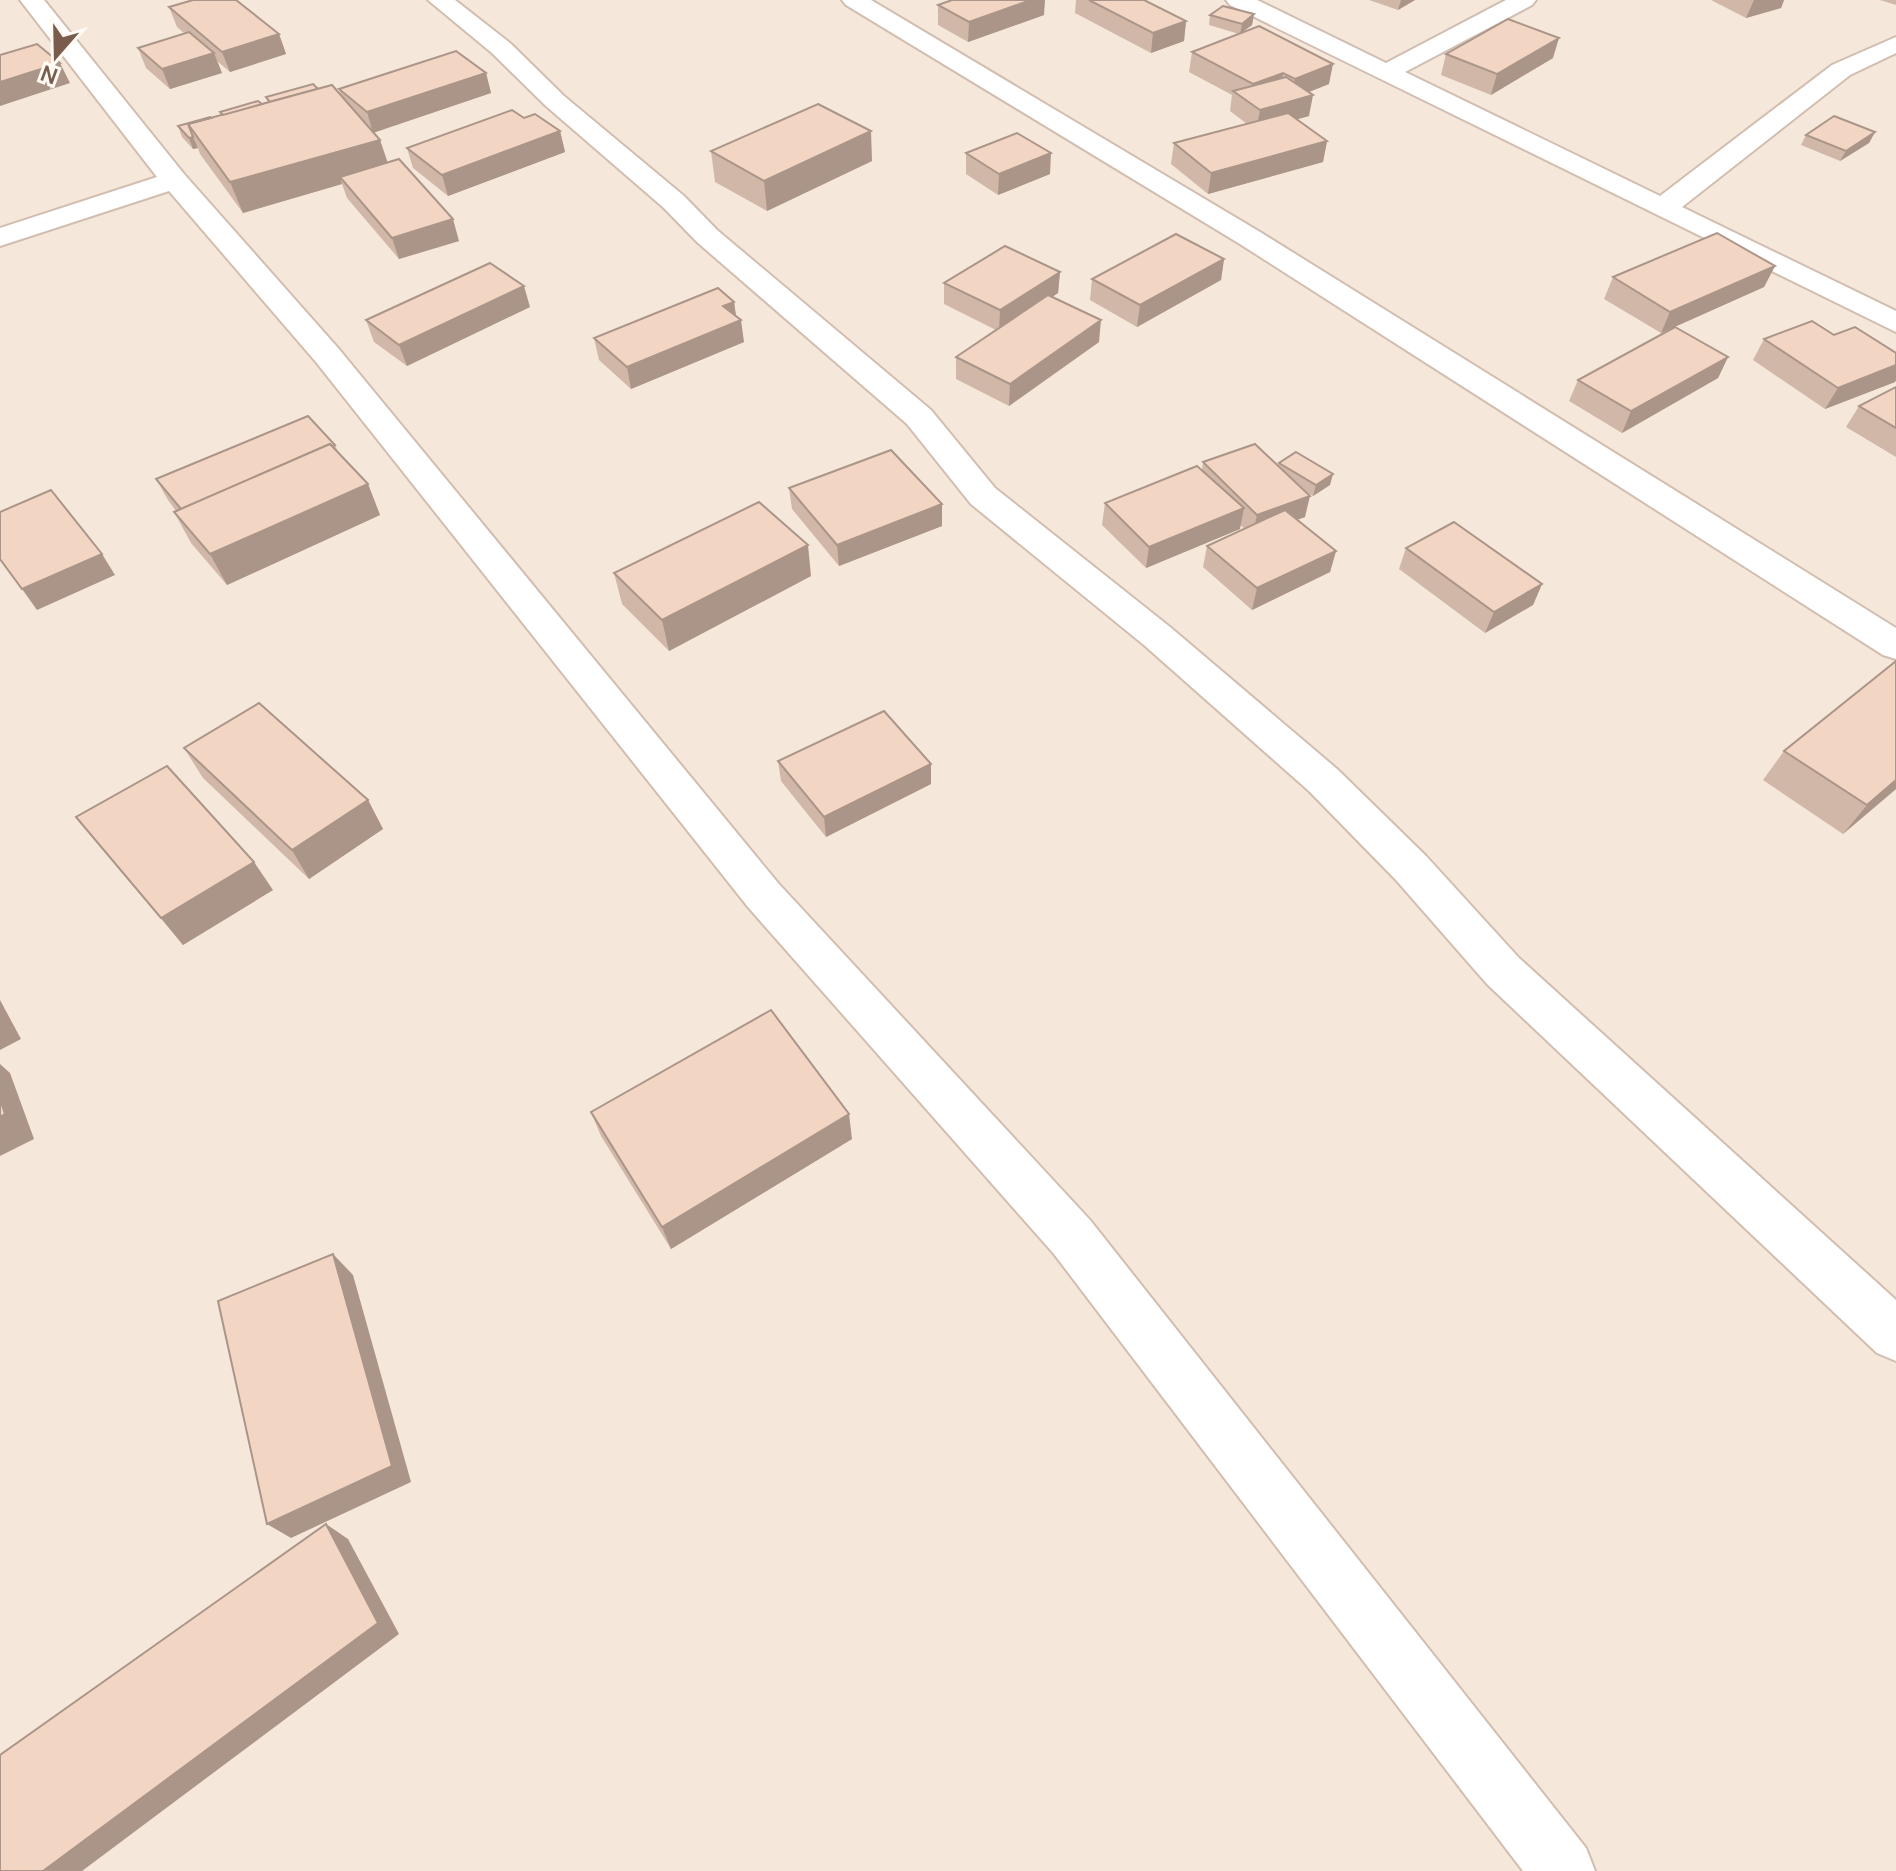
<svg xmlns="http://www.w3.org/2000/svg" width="1896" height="1871" font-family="Manrope,sans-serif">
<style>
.residential{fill:#f5e8da}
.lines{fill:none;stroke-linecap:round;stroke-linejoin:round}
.minor-casing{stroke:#d1beb0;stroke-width:4}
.minor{fill:#fff;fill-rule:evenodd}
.wall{fill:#d1b7a8}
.shaded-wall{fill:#aa9588}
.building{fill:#f3d5c3;stroke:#aa9588;stroke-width:2}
</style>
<rect width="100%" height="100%" fill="#fdf6ec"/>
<rect class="residential" x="0" y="0" width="1896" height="1871"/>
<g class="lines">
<defs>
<g id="minor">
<path d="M20,0H44L184,174L338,348L778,883L1090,1220L1586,1848L1595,1871H1523L1054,1254L748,907L316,362L169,191L0,246V228L157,177Z"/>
<path d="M428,0H455L510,43L564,96L684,196L717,230L931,410L995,488L1170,627L1337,769L1426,856L1519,958L1896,1300V1361L1877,1353L1487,984L1396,880L1309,791L1144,645L971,504L907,424L697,242L664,208L546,106L492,53Z"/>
<path d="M842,0H871L1260,232L1896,628V659L1883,655L1240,244L846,5Z"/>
<path d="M1226,0H1257L1386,63L1506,0H1536L1532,5L1405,72L1660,196L1832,65L1896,37V53L1850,75L1682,207L1896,311V332L1230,5Z"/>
</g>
</defs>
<use href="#minor" class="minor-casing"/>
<use href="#minor" class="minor"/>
</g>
<g class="wall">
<path d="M1076,0H1144L1186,21L1184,41L1151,53L1075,13Z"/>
<path d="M1369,0H1415L1398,10Z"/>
<path d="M1711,0H1784L1781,8L1746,18Z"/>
<path d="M1880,0H1896V5Z"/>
<path d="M938,5L1044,15L968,42L938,25Z"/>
<path d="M169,7L279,34L286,54L230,72L217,61L222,73L170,89L146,68L138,48L184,33L177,27Z"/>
<path d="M1254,14L1252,25L1242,32L1329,84L1309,92V116L1297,119L1327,141L1323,162L1208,194L1171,164L1174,143L1247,124L1230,111L1232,95L1189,72L1192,52L1239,34L1209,25L1210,15Z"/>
<path d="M1446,54L1553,58L1491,95L1441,75Z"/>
<path d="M486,73L491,93L374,132L380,140L388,163L459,241L399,259L347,198L342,184L243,213L200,154L198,148L193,149L182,137L178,126L222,115L220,112L268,102L266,97L318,89L341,95L339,89Z"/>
<path d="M524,118L560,131L565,152L448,196L413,168L407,148Z"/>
<path d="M1875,132L1869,143L1840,161L1801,145L1806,135Z"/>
<path d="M711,151L872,161L767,211L715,182Z"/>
<path d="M966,153L1050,174L998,195L966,174Z"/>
<path d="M1224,259L1221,280L1137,327L1090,300L1092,279Z"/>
<path d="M1775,266L1764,287L1661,333L1604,299L1613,277Z"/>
<path d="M1060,272L1058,293L1052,297L1099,342L1009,406L956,379V357L996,330L944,304V283Z"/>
<path d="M734,302L736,317L744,342L631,389L599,360L594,338Z"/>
<path d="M530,307L407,366L374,342L366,320Z"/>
<path d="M1834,335L1896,353V380L1895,382L1825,409L1753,360L1764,339Z"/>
<path d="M1728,357L1718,378L1622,433L1569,401L1578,380Z"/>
<path d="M1896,387V457L1846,427L1859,406Z"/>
<path d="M335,445L338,452L368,484L380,515L227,585L191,543L174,512L176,511L168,500L156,479Z"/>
<path d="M1203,462L1278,465L1279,463L1330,485L1313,496L1306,492L1305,517L1297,520L1336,551L1330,572L1252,610L1203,567L1207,546L1245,529L1240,525V529L1146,568L1102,525L1105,503L1202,470Z"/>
<path d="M789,488L942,526L839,566L792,509Z"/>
<path d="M1406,548L1542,584L1533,605L1485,633L1399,569Z"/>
<path d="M614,573L811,576L669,651L622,604Z"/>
<path d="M184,748L368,800L383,829L309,879L203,778Z"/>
<path d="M1784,751L1896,789L1843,834L1763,780Z"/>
<path d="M778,761L931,764V784L826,837L781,781Z"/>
<path d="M76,817L273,890L183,945Z"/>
<path d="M591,1112L852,1139L671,1249L601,1136Z"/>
</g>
<g class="shaded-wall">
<path d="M1031,0H1045L1044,15L968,42L969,22Z"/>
<path d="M1401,0H1415L1398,10Z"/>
<path d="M1754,0H1784L1781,8L1746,18Z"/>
<path d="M1254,14L1252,25L1240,34L1242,24Z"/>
<path d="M1186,21L1184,41L1151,53L1153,33Z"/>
<path d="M279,34L286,54L230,72L222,52Z"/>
<path d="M1559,38L1553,58L1491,95L1497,74Z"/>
<path d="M214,53L222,73L170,89L162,69Z"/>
<path d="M60,63L70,83L0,106V82Z"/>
<path d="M1333,64L1329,84L1291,99L1295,79Z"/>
<path d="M486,73L491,93L373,133L367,112Z"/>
<path d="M1283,73L1280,93L1253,84Z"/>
<path d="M1313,95L1309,116L1256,131L1260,110Z"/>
<path d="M560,131L565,152L448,196L442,175Z"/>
<path d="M871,131L872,161L767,211L764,181Z"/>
<path d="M1875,132L1869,143L1840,161L1846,151Z"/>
<path d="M193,137L198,148L193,149L189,138Z"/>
<path d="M380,140L390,170L340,177L342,184L243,213L230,182Z"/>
<path d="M1327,141L1323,162L1208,194L1211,173Z"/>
<path d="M1051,153L1050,174L998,195L999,174Z"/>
<path d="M453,219L459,241L399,259L392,238Z"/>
<path d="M1224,259L1221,280L1137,327L1140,305Z"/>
<path d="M1775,266L1764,287L1661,333L1670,312Z"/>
<path d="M1060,272L1058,293L999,332L1000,310Z"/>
<path d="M524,286L530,307L407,366L399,345Z"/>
<path d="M734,302L737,322L741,320L744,342L631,389L627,367L723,306Z"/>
<path d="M1101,320L1099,342L1009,406L1010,384Z"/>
<path d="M1728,357L1718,378L1622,433L1631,411Z"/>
<path d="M1896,365V380L1895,382L1825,409L1838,388Z"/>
<path d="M1333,474L1330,485L1313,496L1316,485Z"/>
<path d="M368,484L380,515L227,585L210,554Z"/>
<path d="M1310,496L1305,517L1252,536L1257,515Z"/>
<path d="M942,504V526L839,566L837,545Z"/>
<path d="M1244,508L1240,529L1146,568L1149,547Z"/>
<path d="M808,545L811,576L669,651L662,620Z"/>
<path d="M1336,551L1330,572L1252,610L1257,588Z"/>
<path d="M102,554L115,575L37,610L22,589Z"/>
<path d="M1542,584L1533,605L1485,633L1494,612Z"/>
<path d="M931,764V784L826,837L824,817Z"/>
<path d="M1896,780V789L1843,834L1867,805Z"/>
<path d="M368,800L383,829L309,879L292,850Z"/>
<path d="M254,862L273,890L183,945L161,918Z"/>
<path d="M0,1000L21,1039L0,1050Z"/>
<path d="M0,1064L10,1073L34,1139L0,1156Z"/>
<path d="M849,1114L852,1139L671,1249L662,1227Z"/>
<path d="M333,1254L353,1275L411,1482L291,1538L267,1524Z"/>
<path d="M326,1524L348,1539L399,1634L82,1871H43Z"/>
</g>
<g class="building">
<path d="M193,0H236L279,34L222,52L169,7Z"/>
<path d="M952,0H1031L969,22L938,5Z"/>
<path d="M1089,0H1144L1186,21L1153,33Z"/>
<path d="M1223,6L1254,14L1242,24L1210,15Z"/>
<path d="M1508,19L1559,38L1497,74L1446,54Z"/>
<path d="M1259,26L1333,64L1295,79L1283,73L1253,84L1192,52Z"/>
<path d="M189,32L214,53L162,69L138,48Z"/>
<path d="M37,44L60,63L0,82V55Z"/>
<path d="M456,51L486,73L367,112L339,89Z"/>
<path d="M1286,77L1313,95L1260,110L1233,91Z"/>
<path d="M313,84L318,89L270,102L266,97Z"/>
<path d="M332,85L380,140L230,182L188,124Z"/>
<path d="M258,101L262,104L223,115L220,112Z"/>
<path d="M818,104L871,131L764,181L711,151Z"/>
<path d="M512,110L524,118L535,114L560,131L442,175L407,148Z"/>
<path d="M1288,113L1327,141L1211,173L1174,143Z"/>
<path d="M1834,116L1875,132L1846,151L1806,135Z"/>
<path d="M210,117L211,118L188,124L193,137L189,138L178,126Z"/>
<path d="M1017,133L1051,153L999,174L966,153Z"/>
<path d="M399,159L453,219L392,238L340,177Z"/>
<path d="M1717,233L1775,266L1670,312L1613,277Z"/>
<path d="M1176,234L1224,259L1140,305L1092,279Z"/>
<path d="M1005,246L1060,272L1000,310L944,283Z"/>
<path d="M490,263L524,286L399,345L366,320Z"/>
<path d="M718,288L734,302L723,306L741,320L627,367L594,338Z"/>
<path d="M1048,295L1101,320L1010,384L956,357Z"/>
<path d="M1812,321L1834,335L1855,327L1896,353V365L1838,388L1764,339Z"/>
<path d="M1675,327L1728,357L1631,411L1578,380Z"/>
<path d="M1896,387V428L1859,406Z"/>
<path d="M308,416L335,445L332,446L330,444L181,509L156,479Z"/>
<path d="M330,444L368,484L210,554L174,512Z"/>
<path d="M1255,444L1310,496L1257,515L1203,462Z"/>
<path d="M891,450L942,504L837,545L789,488Z"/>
<path d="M1296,452L1333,474L1316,485L1279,463Z"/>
<path d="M1197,466L1244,508L1149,547L1105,503Z"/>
<path d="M51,490L102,554L22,589L0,559V512Z"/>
<path d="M759,502L808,545L662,620L614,573Z"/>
<path d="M1285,510L1336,551L1257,588L1207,546Z"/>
<path d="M1454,522L1542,584L1494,612L1406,548Z"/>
<path d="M1896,661V780L1867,805L1784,751Z"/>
<path d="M259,703L368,800L292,850L184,748Z"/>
<path d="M884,711L931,764L824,817L778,761Z"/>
<path d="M167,766L254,862L161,918L76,817Z"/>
<path d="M771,1010L849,1114L662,1227L591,1112Z"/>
<path d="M0,1099L5,1114L0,1117Z"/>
<path d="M333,1254L392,1466L267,1524L218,1301Z"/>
<path d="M326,1524L378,1623L43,1871H0V1755Z"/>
</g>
<g transform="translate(56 56) rotate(200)" stroke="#fffaf3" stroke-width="6" paint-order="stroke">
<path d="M0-6L14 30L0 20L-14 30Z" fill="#7a5c4d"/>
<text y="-12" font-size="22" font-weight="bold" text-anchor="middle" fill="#7a5c4d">N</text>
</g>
</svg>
